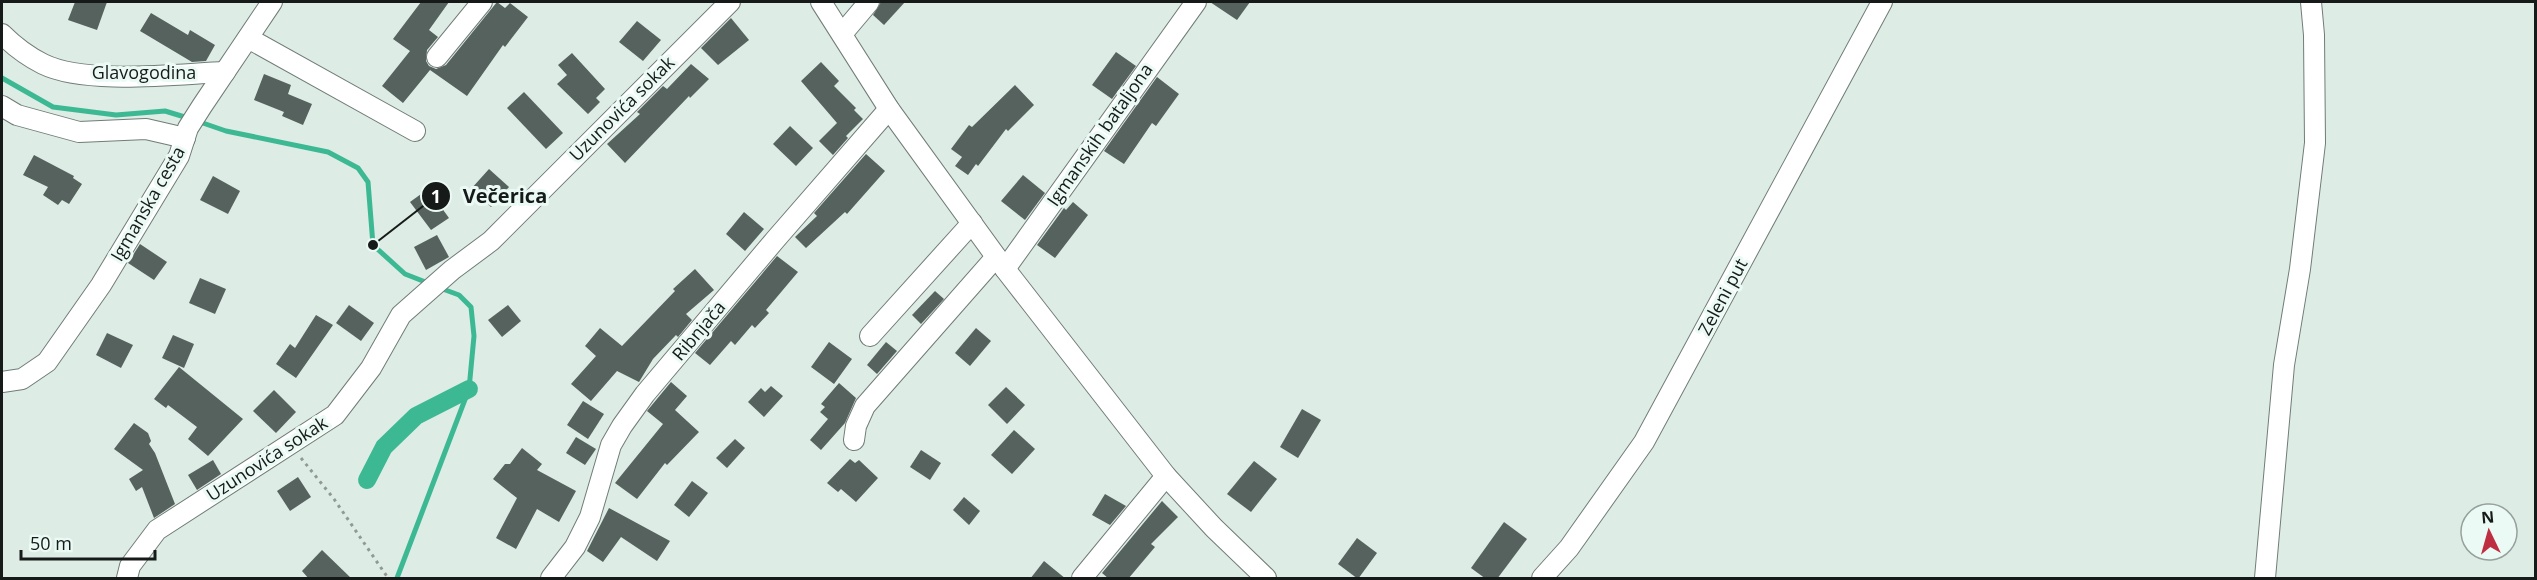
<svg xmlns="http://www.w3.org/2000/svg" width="2537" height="580" font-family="'Open Sans',sans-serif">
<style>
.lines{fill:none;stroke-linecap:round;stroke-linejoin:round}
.stream{stroke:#3cb993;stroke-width:5}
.canal{stroke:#3cb993;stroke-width:18}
.building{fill:#55625d}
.minor-casing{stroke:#707d77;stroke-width:22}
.path{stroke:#8f9a95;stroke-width:3;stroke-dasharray:3 4.5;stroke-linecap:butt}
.minor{stroke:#fff;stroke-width:20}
.labels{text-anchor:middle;stroke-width:6;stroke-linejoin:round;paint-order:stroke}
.street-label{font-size:18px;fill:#161b19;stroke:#ebfaf4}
.leader{fill:none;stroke:#161b19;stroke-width:2}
.callout-dot{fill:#161b19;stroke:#ebfaf4;stroke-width:2}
.mark-label{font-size:18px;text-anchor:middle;font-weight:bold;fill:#fff}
.callout-label{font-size:20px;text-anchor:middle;font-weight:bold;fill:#161b19;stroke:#ebfaf4;stroke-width:6;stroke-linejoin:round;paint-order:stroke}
</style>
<rect width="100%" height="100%" fill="#deece6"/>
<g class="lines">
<g class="stream">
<path d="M2,78L53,107L116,115L165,111L188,118"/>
<path d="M197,121L226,131L328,152L358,168L368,182L373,245L405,274L428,283"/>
<path d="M397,578L469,389L474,336L471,307L459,295L440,288"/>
</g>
<path class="canal" d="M367,480L384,447L416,416L469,389"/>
</g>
<g class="building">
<path d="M75,2H107L97,30L68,20Z"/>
<path d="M421,2H449L429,30L438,37L427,50L426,61L429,66L436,69L446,65L497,2L505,8L510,3L528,17L505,47L503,45L467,96L430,70L403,103L382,86L410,51L393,39Z"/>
<path d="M881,2H905L884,25L873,15Z"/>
<path d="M1210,2H1250L1237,20Z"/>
<path d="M151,13L188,35L190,30L215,45L206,61L192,62L140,31Z"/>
<path d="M731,18L749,40L718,65L701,48Z"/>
<path d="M637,21L661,40L643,61L619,42Z"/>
<path d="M1116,52L1136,66L1112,99L1092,85Z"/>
<path d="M572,53L605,89L596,98L600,102L588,114L557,84L567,75L558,65Z"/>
<path d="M821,62L839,81L834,86L856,108L854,110L863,119L846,136L848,138L833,155L819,141L837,123L801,81Z"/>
<path d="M691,64L709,79L690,98L689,96L625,163L607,144L640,114L637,112L663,86L667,89Z"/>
<path d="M264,74L291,85L288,94L312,104L303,125L282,116L284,112L254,100Z"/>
<path d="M1157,77L1179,94L1156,126L1152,123L1124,164L1104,151Z"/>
<path d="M1015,85L1034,105L1008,131L1006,129L978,166L976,164L968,175L955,166L962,157L951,149L969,125L972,127Z"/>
<path d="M524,92L563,133L546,149L507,108Z"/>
<path d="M790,126L813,148L796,166L773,144Z"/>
<path d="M866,154L885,171L847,214L845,212L806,248L795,237L817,216L814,213Z"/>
<path d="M34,155L74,176L73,178L82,184L69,204L62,200L58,205L43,195L48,187L23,175Z"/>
<path d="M489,169L509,187L491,207L471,189Z"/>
<path d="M1023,175L1045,193L1025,220L1001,201Z"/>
<path d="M213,176L240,191L228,214L200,200Z"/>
<path d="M428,189L449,218L431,230L410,202Z"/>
<path d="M1073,202L1088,215L1055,258L1037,245L1064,208L1066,210Z"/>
<path d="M744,212L764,229L745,251L726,234Z"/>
<path d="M437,235L449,257L426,270L414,247Z"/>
<path d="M140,244L167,262L154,280L128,263Z"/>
<path d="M777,256L798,272L766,310L769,313L755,328L752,325L735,345L731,341L710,365L695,353Z"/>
<path d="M695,269L714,290L686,314L692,320L678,337L676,335L653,359L639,382L617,371L591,401L571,384L596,356L585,346L600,328L622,346L675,291L673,289Z"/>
<path d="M200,278L226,289L215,314L189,303Z"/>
<path d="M935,291L944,299L921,324L912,315Z"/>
<path d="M349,305L374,323L361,341L336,323Z"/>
<path d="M508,305L521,321L502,337L488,320Z"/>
<path d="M316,315L333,325L296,378L276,364L290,344L295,348Z"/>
<path d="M976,328L991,341L970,366L955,353Z"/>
<path d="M107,333L133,345L121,368L96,355Z"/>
<path d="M173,335L194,344L184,368L162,358Z"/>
<path d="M829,342L852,359L834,384L811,367Z"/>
<path d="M886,342L897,351L877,374L867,365Z"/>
<path d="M179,367L243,419L208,456L188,439L197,427L168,405L166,408L154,399Z"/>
<path d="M671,382L687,396L675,410L699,432L667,465L665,463L637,499L615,483L663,424L647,411Z"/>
<path d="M839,383L856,398L845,423L821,450L810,440L828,419L820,412L825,407L821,404Z"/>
<path d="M771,386L783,396L764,417L748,402L761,388L765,392Z"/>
<path d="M1006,387L1025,405L1007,424L988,405Z"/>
<path d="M274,390L296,412L276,433L253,411Z"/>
<path d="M583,401L604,414L588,439L567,425Z"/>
<path d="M1302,409L1321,420L1298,458L1280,447Z"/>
<path d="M134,423L148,433L151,441L149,444L155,453L175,504L154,518L142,487L136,491L129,479L143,470L114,449Z"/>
<path d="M1014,430L1035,449L1012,474L991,455Z"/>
<path d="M576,437L596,449L585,465L566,453Z"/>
<path d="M735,439L745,448L727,468L716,458Z"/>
<path d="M522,448L542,464L537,470L576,491L559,522L537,509L516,549L496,538L517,498L493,479L505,464H510Z"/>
<path d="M921,450L941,463L930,480L910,467Z"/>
<path d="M850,459L855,463L859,460L878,478L856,502L841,489L838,492L827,483Z"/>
<path d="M213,460L221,474L197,490L188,475Z"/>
<path d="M1254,461L1277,479L1251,512L1227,494Z"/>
<path d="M298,477L311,497L290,511L277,491Z"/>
<path d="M692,481L708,493L689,517L674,505Z"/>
<path d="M1105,494L1126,506L1110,525L1092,515Z"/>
<path d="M964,497L980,511L969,525L953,510Z"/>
<path d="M1162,501L1178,517L1151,544L1155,547L1128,579H1109L1102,573Z"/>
<path d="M609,508L670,541L657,561L621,537L603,562L587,551Z"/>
<path d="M1504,522L1527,539L1497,579H1486L1471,568Z"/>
<path d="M1357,538L1377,553L1358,579L1338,564Z"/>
<path d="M322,550L352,579H309L302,571Z"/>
<path d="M1044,561L1066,579H1030Z"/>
</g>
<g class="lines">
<defs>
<g id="minor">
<path d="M821,2L889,109L1005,269L1166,476L1214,528L1266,578"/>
<path d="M2,34C13,45 29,57 43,64C86,85 176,74 225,72"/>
<path d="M842,34L869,2"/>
<path d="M248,38L415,131"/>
<path d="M437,57L482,2"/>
<path d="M2,106L17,115L79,132L146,129L185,138"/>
<path d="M1005,269L1196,2"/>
<path d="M870,336L972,223"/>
<path d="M2,382L22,379L47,362L101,285L179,156L188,128L202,106L272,2"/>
<path d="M854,440L856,426L865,406L996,257"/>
<path d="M127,578L130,566L157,530L335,415L371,368L401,315L452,270L491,241L730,2"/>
<path d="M551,578L575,547L590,517L611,445L622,426L645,394L775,240L889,109"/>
<path d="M1082,578L1166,476"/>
<path d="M1542,578L1569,548L1644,442L1882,2"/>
<path d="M2265,578L2284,365L2300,269L2315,143L2314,35L2311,2"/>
</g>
</defs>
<use href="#minor" class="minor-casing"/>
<path class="path" d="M301,458L334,499L388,578"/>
<use href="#minor" class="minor"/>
</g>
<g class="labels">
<g class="street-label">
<text x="144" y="79">Glavogodina</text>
<text transform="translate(622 109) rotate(-45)" y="6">Uzunovića sokak</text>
<text transform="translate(1100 135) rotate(-55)" y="6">Igmanskih bataljona</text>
<text transform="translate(148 204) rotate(-60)" y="6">Igmanska cesta</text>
<text transform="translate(1723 297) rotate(-62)" y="6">Zeleni put</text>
<text transform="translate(699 331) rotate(-50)" y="6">Ribnjača</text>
<text transform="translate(267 459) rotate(-33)" y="6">Uzunovića sokak</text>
</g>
</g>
<path class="leader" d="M373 245L436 196"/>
<g class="callout-dot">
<circle cx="373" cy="245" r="6"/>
<circle cx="436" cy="196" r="15"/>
</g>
<g class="mark-label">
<text x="436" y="203">1</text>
</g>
<g class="callout-label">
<text x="505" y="203">Večerica</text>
</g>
<rect width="2537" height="580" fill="none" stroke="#161b19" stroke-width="6"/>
<g transform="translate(2489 532) rotate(355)"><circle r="28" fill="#ebfaf4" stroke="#96a19c" stroke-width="1.5"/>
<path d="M0-4.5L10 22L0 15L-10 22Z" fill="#be2d40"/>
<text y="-9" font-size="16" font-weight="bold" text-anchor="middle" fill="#161b19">N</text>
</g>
<path d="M21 550v9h134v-9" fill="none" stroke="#161b19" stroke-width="3"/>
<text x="30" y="550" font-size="18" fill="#161b19" stroke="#ebfaf4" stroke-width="4.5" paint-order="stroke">50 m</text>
</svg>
